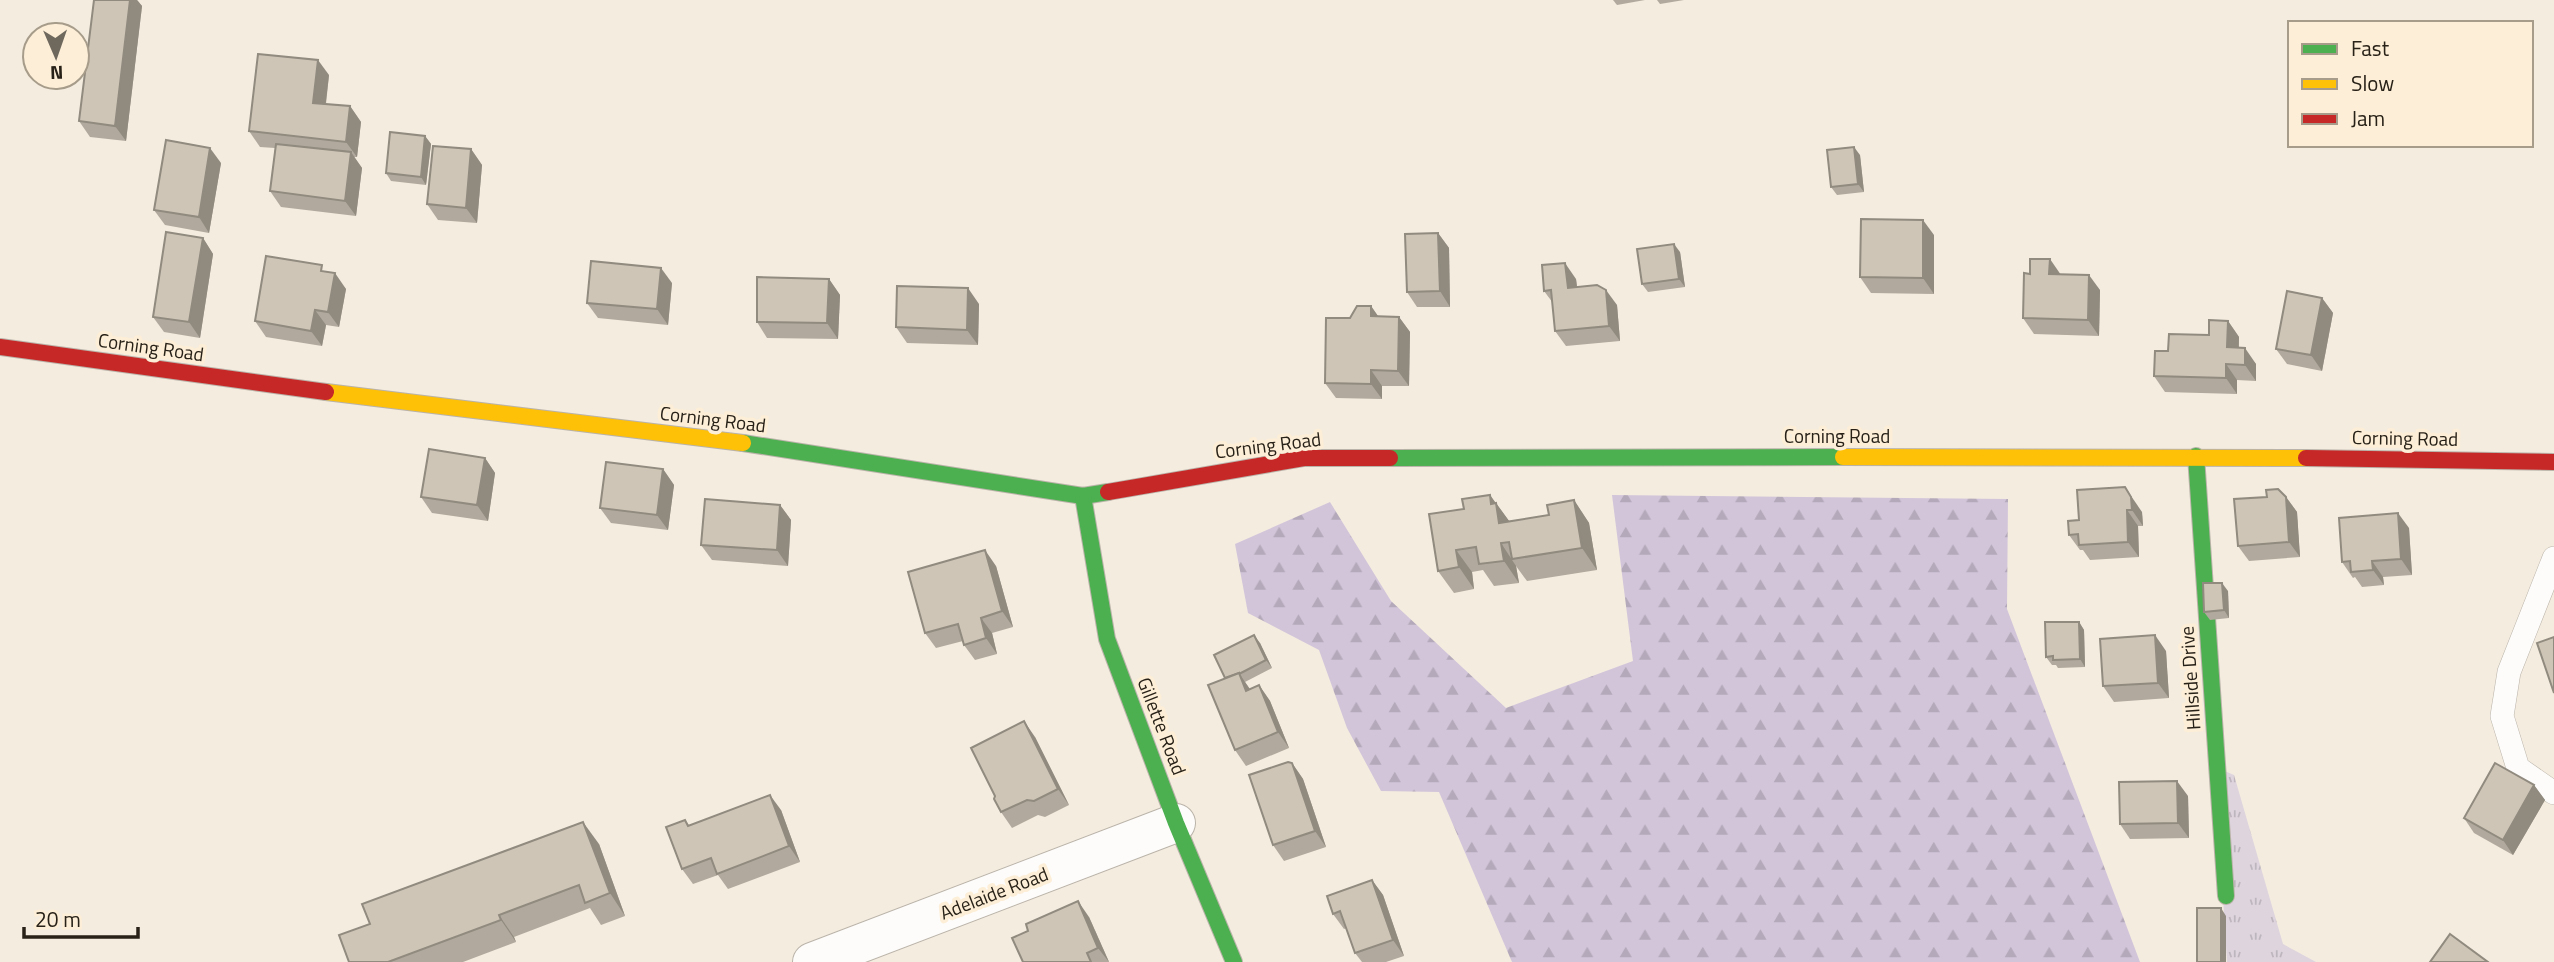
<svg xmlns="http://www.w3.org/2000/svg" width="2554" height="962" font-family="'Titillium Web',sans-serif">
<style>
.forest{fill:url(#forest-firs)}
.park{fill:url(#park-tufts)}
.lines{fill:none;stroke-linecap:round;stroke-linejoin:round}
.lane-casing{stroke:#bab3a9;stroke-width:24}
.street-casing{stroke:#bab3a9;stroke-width:40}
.fast-casing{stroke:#bab3a9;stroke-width:18}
.slow-casing{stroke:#bab3a9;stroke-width:18}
.jam-casing{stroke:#bab3a9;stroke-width:18}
.lane{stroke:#fdfcfa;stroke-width:23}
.street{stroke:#fdfcfa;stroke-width:38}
.fast{stroke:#4caf50;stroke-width:16}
.slow{stroke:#ffc107;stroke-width:16}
.jam{stroke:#c62828;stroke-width:16}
.wall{fill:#b1a99d}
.shaded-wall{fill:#908a7f}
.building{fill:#cec5b6;stroke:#908a7f;stroke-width:2}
.labels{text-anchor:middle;stroke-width:7;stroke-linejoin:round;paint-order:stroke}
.street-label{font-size:19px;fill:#282117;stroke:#fceed7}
</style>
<defs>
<pattern id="forest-firs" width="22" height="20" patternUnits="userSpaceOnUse" patternTransform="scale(1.75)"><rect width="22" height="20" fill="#d2c5da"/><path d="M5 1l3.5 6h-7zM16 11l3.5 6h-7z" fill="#b4a9ba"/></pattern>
<pattern id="park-tufts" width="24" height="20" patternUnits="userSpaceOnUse" patternTransform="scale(1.75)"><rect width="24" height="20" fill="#ddd4de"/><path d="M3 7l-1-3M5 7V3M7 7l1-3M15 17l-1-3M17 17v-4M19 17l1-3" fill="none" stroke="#beb6be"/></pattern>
</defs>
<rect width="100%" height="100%" fill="#f4ecdf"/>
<path class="forest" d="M1612,495L2008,499L2007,609L2140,962H1512L1439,792L1381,791L1347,728L1319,650L1248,613L1235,544L1330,502L1391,601L1506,708L1633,661Z"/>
<path class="park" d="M2215,767L2234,775L2283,944L2316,962H2227Z"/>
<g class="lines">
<defs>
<path id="lane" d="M2554,558L2509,672L2502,716L2518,768L2554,793"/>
<path id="street" d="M812,962L1176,823"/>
<g id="fast">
<path d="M743,443L1083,496L1108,492"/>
<path d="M2196,456L2226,896"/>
<path d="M1390,458L1843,457"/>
<path d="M1083,496L1107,639L1176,823L1234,962"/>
</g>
<g id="slow">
<path d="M326,392L743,443"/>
<path d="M1843,457L2306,458"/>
</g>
<g id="jam">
<path d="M0,347L326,392"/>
<path d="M2306,458L2554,462"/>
<path d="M1108,492L1304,458H1390"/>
</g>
</defs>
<use href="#lane" class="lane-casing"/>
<use href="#street" class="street-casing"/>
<use href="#fast" class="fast-casing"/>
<use href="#slow" class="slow-casing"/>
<use href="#jam" class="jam-casing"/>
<use href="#lane" class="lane"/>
<use href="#street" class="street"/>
<use href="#fast" class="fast"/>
<use href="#slow" class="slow"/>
<use href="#jam" class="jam"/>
</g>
<g class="wall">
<path d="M94,0H137L142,6L126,141L90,137L79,121Z"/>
<path d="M1613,0H1645L1617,5Z"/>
<path d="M1657,0H1684L1660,4Z"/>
<path d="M329,75L326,104L350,106L361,122L357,157H354L362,168L356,216L281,207L270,191L275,148L260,147L249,131Z"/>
<path d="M425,136L431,144L426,185L391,181L386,173Z"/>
<path d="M471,149L482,165L477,223L438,220L427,204Z"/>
<path d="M1860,155L1864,192L1837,195L1831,187Z"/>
<path d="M221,163L209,233L165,225L154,210Z"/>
<path d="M1438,233L1449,248L1450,307H1417L1407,292Z"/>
<path d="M1934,235V294L1871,293L1860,277Z"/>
<path d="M203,238L213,254L200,338L164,332L153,317Z"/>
<path d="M1680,252L1685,287L1648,292L1642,284Z"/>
<path d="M327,272L346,289L339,327L326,325L322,346L266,337L255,321Z"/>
<path d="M2060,274L2100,290L2099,336L2034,334L2023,318Z"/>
<path d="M829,279L840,295L838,339L767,338L757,322Z"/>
<path d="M1576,279L1577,287L1617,305L1620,341L1566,346L1555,331L1553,303L1544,291Z"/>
<path d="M672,283L668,325L598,318L587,303Z"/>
<path d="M2322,298L2333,313L2322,371L2287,364L2276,349Z"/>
<path d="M979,304L978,345L907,343L896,327Z"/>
<path d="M1371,306L1378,316L1399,317L1410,332L1409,386H1382V399L1336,398L1325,383L1350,318Z"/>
<path d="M2228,321L2239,337V348L2256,364V381L2237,380V394L2165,392L2154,376L2168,351L2209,335Z"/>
<path d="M485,458L495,473L488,521L432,513L421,497Z"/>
<path d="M663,469L674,485L668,530L611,523L600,508Z"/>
<path d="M2077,490L2142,512L2143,526H2138L2139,557L2090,560L2083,550H2080L2069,535L2079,520Z"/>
<path d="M1490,495L1509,521L1549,515L1574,500L1589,523L1597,570L1527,581L1516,566L1519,583L1494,586L1483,570L1472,572L1474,589L1454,593L1438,571L1464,509Z"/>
<path d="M2286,497L2297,512L2300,557L2249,561L2238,546Z"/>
<path d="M780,505L791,520L788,566L712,560L701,545Z"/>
<path d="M2409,528L2412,575L2383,577L2384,585L2362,587L2355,577L2353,578L2342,562Z"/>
<path d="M996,566L1013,627L992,633L997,654L975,660L964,645L963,641L936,648L925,633Z"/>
<path d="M2228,591L2229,618L2210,620L2204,612Z"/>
<path d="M2079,622L2084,630L2085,667L2058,668L2056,665H2052L2046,657Z"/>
<path d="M1260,643L1272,668L1245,682L1250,689L1259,685L1270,701L1289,748L1246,766L1235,750L1225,678Z"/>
<path d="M2166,651L2169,698L2114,702L2103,686Z"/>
<path d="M1035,737L1069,805L1045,817L1038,815L1012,828L1001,812Z"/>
<path d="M1292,763L1303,779L1326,847L1284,861L1273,845Z"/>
<path d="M2534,785L2545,800L2513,855L2474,833L2464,818Z"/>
<path d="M2188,796L2189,838L2130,839L2120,824Z"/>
<path d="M781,810L800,862L728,889L718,875L693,884L682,869L685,820L689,825Z"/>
<path d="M599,844L625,916L601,925L590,908L514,937L516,942L463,962H349Z"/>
<path d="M1372,880L1383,895L1404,956L1386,962H1362L1355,953L1347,928L1344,929L1333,914Z"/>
<path d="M1089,917L1109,962H1023Z"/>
</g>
<g class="shaded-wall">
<path d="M130,0H137L142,6L126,141L115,126Z"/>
<path d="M318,60L329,75L324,118L313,103Z"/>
<path d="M350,106L361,122L357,157L346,142Z"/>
<path d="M425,136L431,144L426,185L421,177Z"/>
<path d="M1854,147L1860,155L1864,192L1858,184Z"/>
<path d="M210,148L221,163L209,233L199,217Z"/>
<path d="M471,149L482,165L477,223L466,208Z"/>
<path d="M351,152L362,168L356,216L345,201Z"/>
<path d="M1923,220L1934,235V294L1923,278Z"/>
<path d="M1438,233L1449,248L1450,307L1440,291Z"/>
<path d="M203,238L213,254L200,338L189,322Z"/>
<path d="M1674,244L1680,252L1685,287L1679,279Z"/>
<path d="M2050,259L2061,275L2049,274Z"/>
<path d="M1565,263L1576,279L1579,304L1568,288Z"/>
<path d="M661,268L672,283L668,325L657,309Z"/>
<path d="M335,273L346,289L339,327L328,312Z"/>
<path d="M2089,275L2100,290L2099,336L2088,320Z"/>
<path d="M829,279L840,295L838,339L827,323Z"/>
<path d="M968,288L979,304L978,345L967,330Z"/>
<path d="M1606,290L1617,305L1620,341L1609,326Z"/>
<path d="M2322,298L2333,313L2322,371L2311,355Z"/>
<path d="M1371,306L1382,322L1371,316Z"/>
<path d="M315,310L326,325L322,346L311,331Z"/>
<path d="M1399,317L1410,332L1409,386L1398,371Z"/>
<path d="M2228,321L2239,337L2238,363L2227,347Z"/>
<path d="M2245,348L2256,364V381L2245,365Z"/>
<path d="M2226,364L2237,380V394L2226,378Z"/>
<path d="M1371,370L1382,386V399L1371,384Z"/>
<path d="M485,458L495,473L488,521L477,505Z"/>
<path d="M663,469L674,485L668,530L657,515Z"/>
<path d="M2125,487L2142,512L2143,526L2132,510Z"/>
<path d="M1490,495L1497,505L1496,503L1512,525L1499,523L1491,504Z"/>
<path d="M2286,497L2297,512L2300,557L2289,542Z"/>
<path d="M1574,500L1589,523L1597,570L1582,548Z"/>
<path d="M780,505L791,520L788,566L777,550Z"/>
<path d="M2127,510L2138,526L2139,557L2128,542Z"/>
<path d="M2398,513L2409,528L2412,575L2401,559Z"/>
<path d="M1501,543L1516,566L1519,583L1504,561Z"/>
<path d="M985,550L996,566L1013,627L1002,611Z"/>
<path d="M1456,550L1472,572L1474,589L1459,567Z"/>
<path d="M2372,561L2383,577L2384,585L2373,570Z"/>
<path d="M2222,583L2228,591L2229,618L2224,610Z"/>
<path d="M981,618L992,633L997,654L986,638Z"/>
<path d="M2079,622L2084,630L2085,667L2080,659Z"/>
<path d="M1254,635L1260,643L1272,668L1266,660Z"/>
<path d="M2155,635L2166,651L2169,698L2158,683Z"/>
<path d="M1239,673L1249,688L1257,706L1246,691Z"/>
<path d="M1259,685L1270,701L1289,748L1278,732Z"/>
<path d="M1024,721L1035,737L1069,805L1058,789Z"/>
<path d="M1292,763L1303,779L1326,847L1315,831Z"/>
<path d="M2177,781L2188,796L2189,838L2178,823Z"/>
<path d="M2534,785L2545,800L2513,855L2503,840Z"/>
<path d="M770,795L781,810L800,862L789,846Z"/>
<path d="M583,822L599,844L625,916L610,893Z"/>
<path d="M1372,880L1383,895L1404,956L1393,940Z"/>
<path d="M1078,901L1089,917L1109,962L1098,948Z"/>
<path d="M2221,908L2226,916V962H2221Z"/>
<path d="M499,915L514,937L516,942L501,920Z"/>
</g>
<g class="building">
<path d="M94,0H130L115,126L79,121Z"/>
<path d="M258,54L318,60L313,103L350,106L346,142L249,131Z"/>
<path d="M390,132L425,136L421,177L386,173Z"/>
<path d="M166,140L210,148L199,217L154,210Z"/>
<path d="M276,144L351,152L345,201L270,191Z"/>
<path d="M433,146L471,149L466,208L427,204Z"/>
<path d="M1854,147L1858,184L1831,187L1827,150Z"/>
<path d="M1861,219L1923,220V278L1860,277Z"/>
<path d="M166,232L203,238L189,322L153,317Z"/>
<path d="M1438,233L1440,291L1407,292L1405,234Z"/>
<path d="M1674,244L1679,279L1642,284L1637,249Z"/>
<path d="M266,256L322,265L321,271L335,273L328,312L315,310L311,331L255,321Z"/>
<path d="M2030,259H2050L2049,274L2089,275L2088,320L2023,318L2024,273L2030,274Z"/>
<path d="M591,261L661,268L657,309L587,303Z"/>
<path d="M1565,263L1568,288L1597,285L1606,290L1609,326L1555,331L1551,290L1544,291L1542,265Z"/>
<path d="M757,277L829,279L827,323L757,322Z"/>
<path d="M897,286L968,288L967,330L896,327Z"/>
<path d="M2287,291L2322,298L2311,355L2276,349Z"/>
<path d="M1357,306H1371V316L1399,317L1398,371L1371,370V384L1325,383L1326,318H1350Z"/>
<path d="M2209,320L2228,321L2227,347L2245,348V365L2226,364V378L2154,376L2155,351H2168L2169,334L2209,335Z"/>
<path d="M429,449L485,458L477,505L421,497Z"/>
<path d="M606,462L663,469L657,515L600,508Z"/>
<path d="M2125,487L2131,497L2132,510H2127L2128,542L2079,545L2078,534L2069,535L2068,521L2079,520L2077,490Z"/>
<path d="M2278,489L2286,497L2289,542L2238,546L2234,499L2267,497L2266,490Z"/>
<path d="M1490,495L1491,504L1496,503L1499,523L1549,515L1547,505L1574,500L1582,548L1512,559L1509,542L1501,543L1504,561L1479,564L1476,547L1456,550L1459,567L1438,571L1429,514L1464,509L1462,499Z"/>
<path d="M705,499L780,505L777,550L701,545Z"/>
<path d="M2398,513L2401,559L2372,561L2373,570L2351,572L2350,561L2342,562L2339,518Z"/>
<path d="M985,550L1002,611L981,618L986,638L964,645L958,624L925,633L908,572Z"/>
<path d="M2203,583H2222L2224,610L2204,612Z"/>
<path d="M2045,622H2079L2080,659L2053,660V656L2046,657Z"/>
<path d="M1254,635L1266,660L1239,674V673L1225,678L1214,655Z"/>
<path d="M2155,635L2158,683L2103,686L2100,639Z"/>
<path d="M2554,637V693L2537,643Z"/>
<path d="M1239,673L1246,691L1259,685L1278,732L1235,750L1208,685Z"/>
<path d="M1024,721L1058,789L1034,801L1027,800L1001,812L994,799L995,796L971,748Z"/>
<path d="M1288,762L1292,763L1315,831L1273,845L1249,775Z"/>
<path d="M2495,763L2534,785L2503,840L2464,818Z"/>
<path d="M2177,781L2178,823L2120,824L2119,782Z"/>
<path d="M770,795L789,846L717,874L711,858L682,869L666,827L685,820L688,826Z"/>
<path d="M583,822L610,893L585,903L579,885L499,915L501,920L388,962H349L339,935L370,924L362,904Z"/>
<path d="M1372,880L1393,940L1355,953L1340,911L1333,914L1327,896Z"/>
<path d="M1078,901L1098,948L1087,953L1091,962H1023L1012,938L1028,931L1026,924Z"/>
<rect x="2197" y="908" width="24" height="54"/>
<path d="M2450,934L2488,962H2430Z"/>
</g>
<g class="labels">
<g class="street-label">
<text transform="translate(151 347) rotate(8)" y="7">Corning Road</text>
<text transform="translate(713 419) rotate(7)" y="7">Corning Road</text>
<text x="1837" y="443">Corning Road</text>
<text transform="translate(2405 438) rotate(1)" y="7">Corning Road</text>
<text transform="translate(1268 445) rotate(-7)" y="7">Corning Road</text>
<text transform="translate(2190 678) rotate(-94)" y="7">Hillside Drive</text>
<text transform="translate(1162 726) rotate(69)" y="7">Gillette Road</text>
<text transform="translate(994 893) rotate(-21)" y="7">Adelaide Road</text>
</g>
</g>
<rect x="2288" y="21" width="245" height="126" fill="#fceed7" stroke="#a79c8a" stroke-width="2"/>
<rect x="2302" y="44" width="35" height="10" fill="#4caf50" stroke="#a79c8a" stroke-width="2"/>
<text x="2351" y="56" font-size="21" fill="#282117">Fast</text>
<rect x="2302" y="79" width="35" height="10" fill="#ffc107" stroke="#a79c8a" stroke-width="2"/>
<text x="2351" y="91" font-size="21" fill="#282117">Slow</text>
<rect x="2302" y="114" width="35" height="10" fill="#c62828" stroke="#a79c8a" stroke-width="2"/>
<text x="2351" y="126" font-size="21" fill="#282117">Jam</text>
<g transform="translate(56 56) rotate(178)"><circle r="33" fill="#fceed7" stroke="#a79c8a" stroke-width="2"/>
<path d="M0-5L12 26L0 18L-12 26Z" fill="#6f685d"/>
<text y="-10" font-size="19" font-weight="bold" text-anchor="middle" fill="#282117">N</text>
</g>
<path d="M24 927v10h114v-10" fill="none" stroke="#282117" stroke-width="3.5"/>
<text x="35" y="927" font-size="21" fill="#282117" stroke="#fceed7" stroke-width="5" paint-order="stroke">20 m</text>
</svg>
